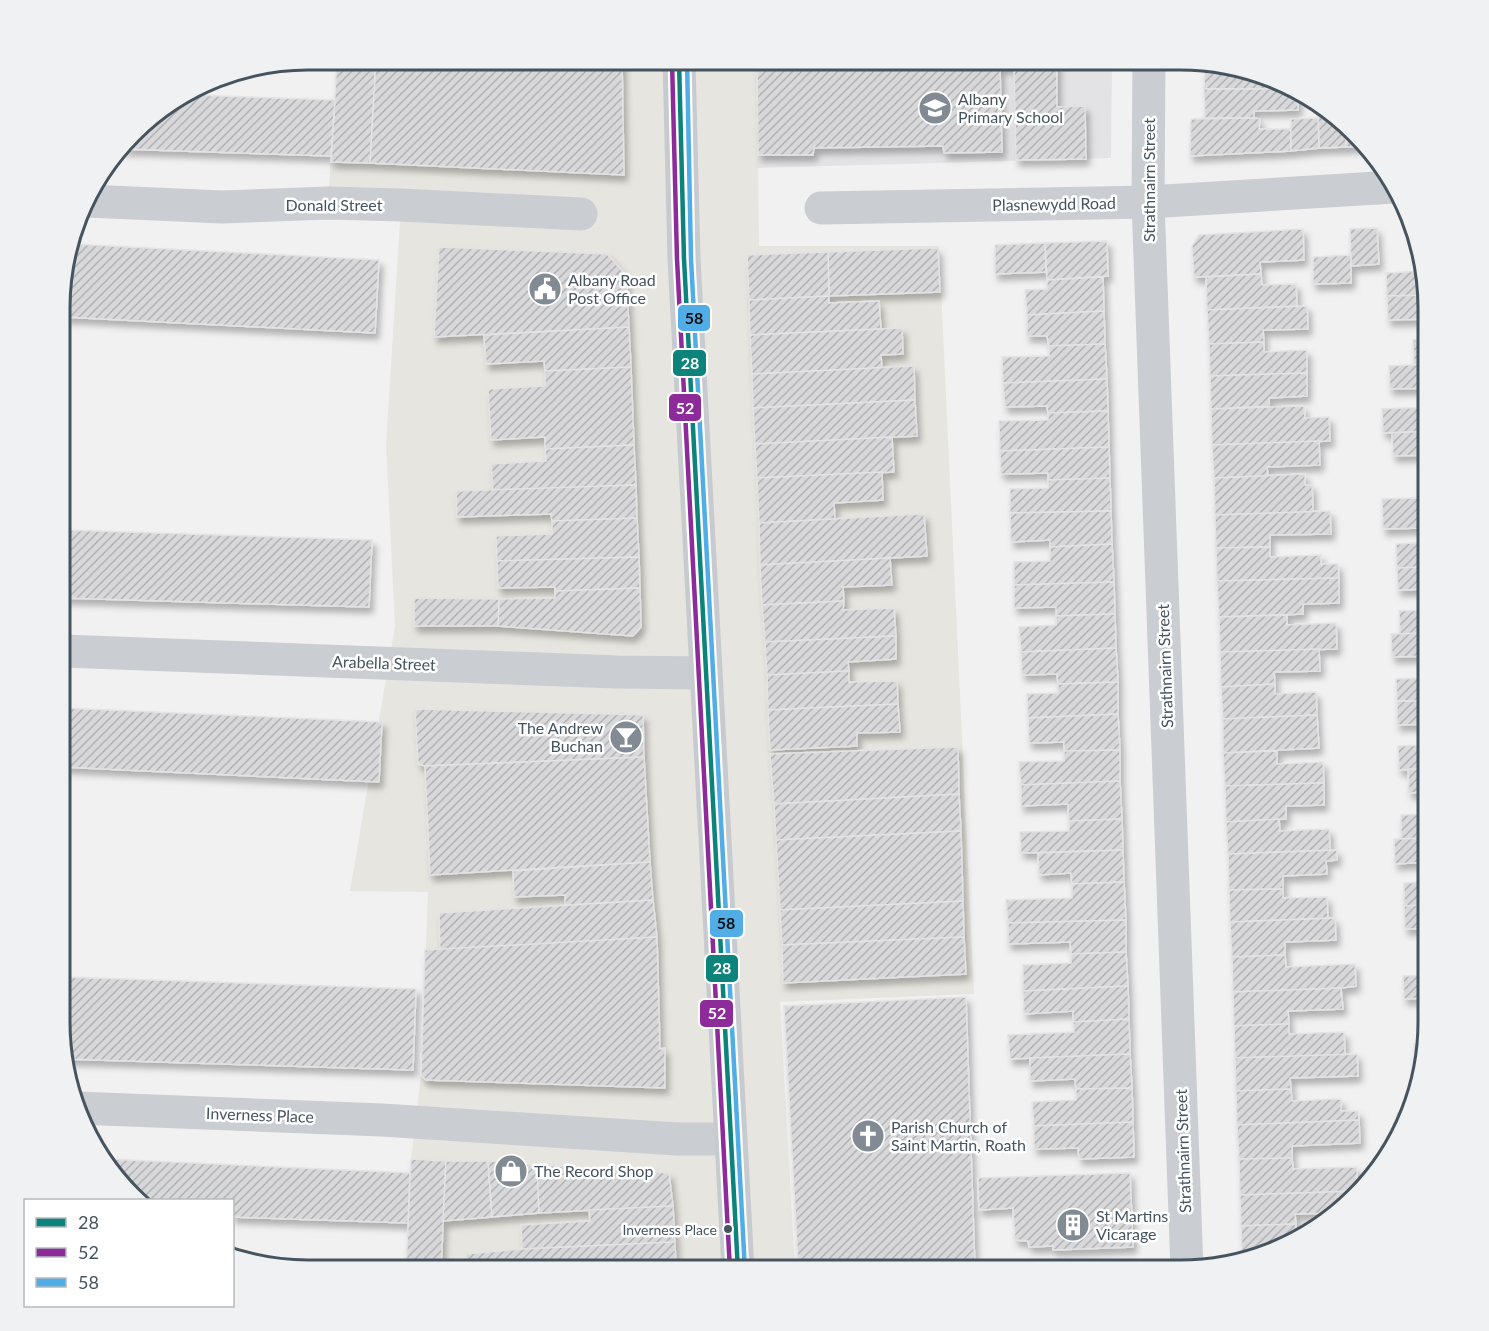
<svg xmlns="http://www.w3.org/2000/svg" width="1489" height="1331" font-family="Lato,sans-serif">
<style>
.commercial{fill:#e7e5df}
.education{fill:#e3e2e4}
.building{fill:url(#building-hatch);stroke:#e3e3e4;stroke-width:1.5;filter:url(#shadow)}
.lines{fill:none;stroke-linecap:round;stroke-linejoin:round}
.minor{stroke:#cacdd1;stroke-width:33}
.major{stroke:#c7cbcf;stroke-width:33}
.bus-1-casing{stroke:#fff;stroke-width:9}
.bus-2-casing{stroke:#fff;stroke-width:9}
.bus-3-casing{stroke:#fff;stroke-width:9}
.bus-1{stroke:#0c837b;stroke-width:4.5}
.bus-2{stroke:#8c2b99;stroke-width:4.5}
.bus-3{stroke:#50ade5;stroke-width:4.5}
.bus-dot{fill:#465460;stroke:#fff;stroke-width:2}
.labels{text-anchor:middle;stroke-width:5;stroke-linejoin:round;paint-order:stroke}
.bus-label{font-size:14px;fill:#465460;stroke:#fff;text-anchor:end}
.poi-label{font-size:16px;fill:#465460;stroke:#fff;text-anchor:start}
.street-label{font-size:16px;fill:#465460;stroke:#fff}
.rim{fill:none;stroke:#465460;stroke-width:3}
.line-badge{stroke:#fff;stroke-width:2}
.badge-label{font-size:16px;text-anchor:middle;font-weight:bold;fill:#fff}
.pale-badge-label{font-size:16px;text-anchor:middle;font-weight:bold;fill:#111}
</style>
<defs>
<pattern id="building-hatch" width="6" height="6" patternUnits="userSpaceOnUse" patternTransform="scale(1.5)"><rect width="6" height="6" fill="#d8d8da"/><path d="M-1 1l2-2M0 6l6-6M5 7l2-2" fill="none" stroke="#b1b2b4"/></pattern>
<filter id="shadow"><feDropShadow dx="3.5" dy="6" stdDeviation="3" flood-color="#0004"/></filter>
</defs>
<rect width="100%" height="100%" fill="#f2f1f1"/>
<path class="commercial" d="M337,60H757L759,246H939L974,994L780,1002L795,1271H407L411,1159L421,1075L428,892L350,891L395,626L386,445L401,205L328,203Z"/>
<path class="education" d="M757,60L1112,61L1111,158L757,168Z"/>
<g class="building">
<path d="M337,60H376L370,163L331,162Z"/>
<path d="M376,60H622L624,175L370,163Z"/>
<path d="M757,60H1057V107L1085,106L1086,159L1016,160L1014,67H1000L1002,152L944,153L943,146L814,148L813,155H758Z"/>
<path d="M1205,63L1291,86L1295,89H1204Z"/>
<path d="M1204,89H1295L1298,91V110L1254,111V118H1205Z"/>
<path d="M191,95L335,100L331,156L122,149L145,121Z"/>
<path d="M1318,107L1346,129V147L1319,148Z"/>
<path d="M1254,118L1260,119L1259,129H1291V151L1190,156L1191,119Z"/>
<path d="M1318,118L1319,148L1291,151V119Z"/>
<path d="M1346,129L1367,144L1368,146L1346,147Z"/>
<path d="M1377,228L1379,264L1351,266L1350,229Z"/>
<path d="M1303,229L1304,260L1260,262L1261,274L1194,277L1192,246L1199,235Z"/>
<path d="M1107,241L1108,276L1047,280L1045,243Z"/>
<path d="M1045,243L1046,272L995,274V245Z"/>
<path d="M71,244L379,260L375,333L64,317L65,260Z"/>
<path d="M439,247L607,254L626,275L629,327L434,337Z"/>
<path d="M938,248L940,292L829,296L828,252Z"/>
<path d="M828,252L829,296L749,300L747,255Z"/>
<path d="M1351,255V283L1313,284V257Z"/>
<path d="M1424,271L1428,295L1387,296L1386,273Z"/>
<path d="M1261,274L1262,285L1296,284L1297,306L1207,310L1206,277Z"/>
<path d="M1103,277L1104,311L1027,315L1025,290L1047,289V280Z"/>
<path d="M1428,295V319L1388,320L1387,296Z"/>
<path d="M829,296V303L879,301L881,329L750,335L749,300Z"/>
<path d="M1307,306L1308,329L1263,330L1264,342L1209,344L1207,310Z"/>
<path d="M1104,311L1105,344L1049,346L1047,336H1027V315Z"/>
<path d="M629,327L631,367L545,371L544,361L486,364L484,335Z"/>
<path d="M902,328L903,354L881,355L882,368L752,374L750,335Z"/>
<path d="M1428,339V364L1414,365L1413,340Z"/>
<path d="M1264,342V352L1307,350V373L1210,376L1209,344Z"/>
<path d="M1105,344L1107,379L1003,383L1002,357L1049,356V346Z"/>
<path d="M1428,364L1429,388L1390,389L1389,366Z"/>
<path d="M914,366L915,400L753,408L752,374Z"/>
<path d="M631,367L634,445L545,449V437L491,440L488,389L545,386V371Z"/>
<path d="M1307,373V396L1269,398V406L1211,409L1210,376Z"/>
<path d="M1107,379L1108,411L1048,413L1047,406L1005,407L1003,383Z"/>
<path d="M915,400L917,436L755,444L753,408Z"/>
<path d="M1304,406L1305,418L1329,417L1330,441L1212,445L1211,409Z"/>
<path d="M1429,407V431L1383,433L1382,409Z"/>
<path d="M1108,411L1109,447L1000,451L999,421L1048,420V413Z"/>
<path d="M1429,431V455L1393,456L1392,433Z"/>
<path d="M892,437L894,472L757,478L755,444Z"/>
<path d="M1319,441L1320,465L1267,467L1268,476L1214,478L1212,445Z"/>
<path d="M634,445L636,485L493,491L491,464L546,461L545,449Z"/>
<path d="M1109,447L1110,478L1048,480V473L1001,474L1000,451Z"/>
<path d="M882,472L883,500L834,503L835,519L759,523L757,478Z"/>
<path d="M1305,474V485H1312L1313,512L1215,515L1214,478Z"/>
<rect x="1419" y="476" width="10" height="22"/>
<path d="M1110,478L1111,511L1010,513V489L1048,488V480Z"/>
<path d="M636,485L637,518L552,521L551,514L457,517L456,491Z"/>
<path d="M1419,498H1429V523H1421V528L1383,529L1382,499Z"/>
<path d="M1111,511L1112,544L1050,547V540L1011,542L1010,513Z"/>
<path d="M1330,511L1331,534L1270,535V547L1216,548L1215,515Z"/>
<path d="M924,514L927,556L760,565L759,523Z"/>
<path d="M637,518L639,557L497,561L496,536L552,534V521Z"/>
<path d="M63,530L372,540L369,607L63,598Z"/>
<path d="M1429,542V567L1397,568L1396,544Z"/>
<path d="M1112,544L1114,582L1014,585V562L1050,561V547Z"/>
<path d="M1270,547V557L1321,555V564H1338L1339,578L1217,581L1216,548Z"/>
<path d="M639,557L640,588L555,591V587L498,588L497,561Z"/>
<path d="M890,558L892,585L843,587L844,601L762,605L760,565Z"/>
<path d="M1429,567V589L1398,590L1397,568Z"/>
<path d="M1339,578V603L1303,604V614L1219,617L1217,581Z"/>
<path d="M1114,582L1115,614L1056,616V607L1014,608V585Z"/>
<path d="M640,588L641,627L633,636L498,626L499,599L555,598V591Z"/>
<path d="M414,598L499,599L498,626H414Z"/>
<path d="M844,601L843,610L894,608L896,636L765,642L762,605Z"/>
<path d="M1429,610V633L1400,634L1399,611Z"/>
<path d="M1115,614L1116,648L1021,652L1019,627L1056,625V616Z"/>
<path d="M1287,615V625L1336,623L1337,649L1220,652L1219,617Z"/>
<path d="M1429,633V656L1392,657L1391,634Z"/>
<path d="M896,636V659L848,662L849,671L767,675L765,642Z"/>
<path d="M1116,648L1118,682L1058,684L1057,674L1022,675L1021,652Z"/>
<path d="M1319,649L1320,671L1274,672L1275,684L1221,687L1220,652Z"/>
<path d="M849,671V682L897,681L898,704L768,710L767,675Z"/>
<path d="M1429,678V701H1397L1396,679Z"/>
<path d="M1118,682V714L1028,718L1027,694L1058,693V684Z"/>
<path d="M1275,684V694L1316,692L1317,715L1223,719L1221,687Z"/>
<path d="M1397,701H1429V724L1397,725Z"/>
<path d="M898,704L900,732L857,733V746L770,750L768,710Z"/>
<path d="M62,708L382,722L379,782L62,767Z"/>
<path d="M415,709L643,715L644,757L425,766L418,764Z"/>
<path d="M1118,714L1120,750L1064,751V742L1029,743L1028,718Z"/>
<path d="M1317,715L1319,748L1223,753V719Z"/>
<path d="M1429,745V769L1399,770L1398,746Z"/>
<path d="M958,747L959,794L774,804L770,754Z"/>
<path d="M1120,750V781L1021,785L1019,762L1064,761V751Z"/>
<path d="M1277,751V764L1323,762L1324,783L1225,786L1223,753Z"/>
<path d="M644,757L650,862L430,875L425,766Z"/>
<path d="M1408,769H1429V792L1409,793Z"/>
<path d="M1120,781L1122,819L1069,821L1068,804L1021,806V785Z"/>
<path d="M1324,783V805L1286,806V819L1226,822L1225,786Z"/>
<path d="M959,794L961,831L776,840L774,804Z"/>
<path d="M1429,814V838L1401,839V815Z"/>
<path d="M1122,819L1123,850L1021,853L1020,832L1069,831V821Z"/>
<path d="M1279,819L1280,831L1329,829L1330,850L1228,854L1226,822Z"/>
<path d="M961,831L963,901L780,910L776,840Z"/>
<path d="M1429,838V862L1395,864L1394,839Z"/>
<path d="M1123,850L1124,882L1072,884L1071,873L1039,875L1038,853Z"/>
<path d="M1337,850V860L1326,861L1327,874L1283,876V889L1229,890L1228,854Z"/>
<path d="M650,862L653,900L565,905V895L514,897L513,871Z"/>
<path d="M1124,882L1126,920L1008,923L1006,900L1072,898V884Z"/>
<path d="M1429,882V905L1404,906V883Z"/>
<path d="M1283,889V898L1327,897L1328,918L1230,922L1229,890Z"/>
<path d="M653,900L657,937L440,950L439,913Z"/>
<path d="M963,901L964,937L782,945L780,910Z"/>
<path d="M1429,905V929H1405L1404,906Z"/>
<path d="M1335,918L1336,940L1285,942V955L1232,957L1230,922Z"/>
<path d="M1126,920V952L1071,954L1070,942L1008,944V923Z"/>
<path d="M657,937L660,1049L665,1048V1088L426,1080L421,1075L425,950Z"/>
<path d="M964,937L966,974L783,983L782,945Z"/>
<path d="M1126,952L1128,986L1023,991V965L1071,963V954Z"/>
<path d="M1285,955L1286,967L1355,964L1356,986L1341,988L1233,992L1232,957Z"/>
<path d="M1429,975V998L1404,999L1403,976Z"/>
<path d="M61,977L416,989L413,1070L65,1059L61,1038Z"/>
<path d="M1128,986L1129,1019L1073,1022V1011L1024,1014L1023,991Z"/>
<path d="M1341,988L1343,1009L1288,1011L1289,1024L1234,1026L1233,992Z"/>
<path d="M966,997L975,1271H823L822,1263H798L784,1006Z"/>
<path d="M1129,1019L1130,1054L1010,1059L1008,1035L1074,1032L1073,1022Z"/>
<path d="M1289,1024V1034L1344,1032L1345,1055L1235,1058L1234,1026Z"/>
<path d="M1414,1044H1425L1420,1067H1415Z"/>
<path d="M1130,1054L1132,1088L1076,1089L1075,1079L1030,1081V1058Z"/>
<path d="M1357,1054L1358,1076L1290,1078L1291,1089L1236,1091L1235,1058Z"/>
<path d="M1132,1088L1133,1122L1034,1126L1032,1102L1076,1100V1089Z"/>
<path d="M1291,1089L1292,1101L1341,1099V1111H1358L1359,1120L1237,1125L1236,1091Z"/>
<path d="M1411,1112L1410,1118L1397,1135V1113Z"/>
<path d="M1359,1120L1360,1143L1292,1146V1158L1239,1159L1237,1125Z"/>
<path d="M1133,1122L1134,1157L1079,1159L1078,1148L1034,1149V1126Z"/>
<path d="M1292,1158L1293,1169L1357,1167V1191L1240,1195L1239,1159Z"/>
<path d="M105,1159L410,1173L408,1223L232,1217V1200H140L122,1187Z"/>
<path d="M411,1159L446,1161L441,1271H406Z"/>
<path d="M446,1161H488L492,1217L443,1221Z"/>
<path d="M488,1161L537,1165L539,1213L492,1217Z"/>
<path d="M537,1165L669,1173L673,1206L539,1213Z"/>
<path d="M1130,1173L1133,1247L1053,1250V1246L1029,1247L1028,1241L1015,1240L1013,1208L979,1210L978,1178Z"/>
<path d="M1357,1191L1345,1209L1339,1213L1295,1214L1296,1224L1241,1226L1240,1195Z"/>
<path d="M673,1206L675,1242L522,1249L521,1225L590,1221L589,1210Z"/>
<path d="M1296,1224V1237H1300L1275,1252L1242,1260L1241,1226Z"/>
<path d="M675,1242L676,1271H467L466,1254L522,1249Z"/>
</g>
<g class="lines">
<g class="minor">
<path d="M1149,61L1148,202L1187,1270"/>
<path d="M87,201L222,207L328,203L401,205L581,214"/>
<path d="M821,208L1148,202L1394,187"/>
<path d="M63,651L617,672L705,673"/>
<path d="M77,1108L382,1120L677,1139H730"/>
</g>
<path class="major" d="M679,60L684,259L738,1271"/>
<defs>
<path id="bus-1" d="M679,60L684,259L738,1271"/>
<path id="bus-2" d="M672,60L677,259L730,1271"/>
<path id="bus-3" d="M687,60L691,259L745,1271"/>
</defs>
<use href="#bus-1" class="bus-1-casing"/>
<use href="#bus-2" class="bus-2-casing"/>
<use href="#bus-3" class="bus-3-casing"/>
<use href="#bus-1" class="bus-1"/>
<use href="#bus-2" class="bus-2"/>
<use href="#bus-3" class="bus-3"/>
</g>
<defs>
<symbol id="school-disc" viewBox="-11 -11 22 22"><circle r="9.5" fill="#828b93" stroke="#fff"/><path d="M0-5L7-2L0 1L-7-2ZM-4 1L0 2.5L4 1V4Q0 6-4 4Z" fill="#fff"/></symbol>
<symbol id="civic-disc" viewBox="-11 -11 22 22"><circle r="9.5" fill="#828b93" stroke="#fff"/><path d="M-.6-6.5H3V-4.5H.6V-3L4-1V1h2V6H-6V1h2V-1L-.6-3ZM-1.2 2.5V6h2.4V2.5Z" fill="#fff"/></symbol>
<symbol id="bar-disc" viewBox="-11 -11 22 22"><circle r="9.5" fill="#828b93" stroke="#fff"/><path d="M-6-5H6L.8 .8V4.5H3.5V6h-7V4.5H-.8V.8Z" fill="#fff"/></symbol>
<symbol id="church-disc" viewBox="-11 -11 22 22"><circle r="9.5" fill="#828b93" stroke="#fff"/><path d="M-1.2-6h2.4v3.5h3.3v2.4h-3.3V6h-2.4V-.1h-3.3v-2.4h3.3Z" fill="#fff"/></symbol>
<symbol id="shop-disc" viewBox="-11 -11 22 22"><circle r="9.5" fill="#828b93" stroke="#fff"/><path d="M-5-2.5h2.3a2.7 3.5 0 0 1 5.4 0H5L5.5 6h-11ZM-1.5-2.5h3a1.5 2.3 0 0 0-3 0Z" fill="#fff"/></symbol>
<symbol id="building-disc" viewBox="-11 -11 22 22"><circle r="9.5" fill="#828b93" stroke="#fff"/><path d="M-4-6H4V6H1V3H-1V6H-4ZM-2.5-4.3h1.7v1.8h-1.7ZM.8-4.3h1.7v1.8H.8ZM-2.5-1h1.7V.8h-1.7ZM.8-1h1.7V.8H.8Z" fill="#fff"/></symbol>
</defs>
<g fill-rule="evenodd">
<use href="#school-disc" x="916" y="89" width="38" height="38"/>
<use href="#civic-disc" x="526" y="270" width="38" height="38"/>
<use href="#bar-disc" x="607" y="718" width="38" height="38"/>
<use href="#church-disc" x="849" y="1117" width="38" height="38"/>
<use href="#shop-disc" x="492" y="1152" width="38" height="38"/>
<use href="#building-disc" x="1054" y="1206" width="38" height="38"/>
</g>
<circle class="bus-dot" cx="728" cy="1229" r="5"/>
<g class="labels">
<g class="bus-label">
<text x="717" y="1235">Inverness Place</text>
</g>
<g class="poi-label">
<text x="958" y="105">Albany<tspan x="958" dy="18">Primary School</tspan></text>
<text x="568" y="286">Albany Road<tspan x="568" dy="18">Post Office</tspan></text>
<text x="603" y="734" text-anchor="end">The Andrew<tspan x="603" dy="18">Buchan</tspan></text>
<text x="891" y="1133">Parish Church of<tspan x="891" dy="18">Saint Martin, Roath</tspan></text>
<text x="534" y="1177">The Record Shop</text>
<text x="1096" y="1222">St Martins<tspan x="1096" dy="18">Vicarage</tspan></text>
</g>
<g class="street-label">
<text transform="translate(1149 180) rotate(-90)" y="6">Strathnairn Street</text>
<text transform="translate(1054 204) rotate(-1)" y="6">Plasnewydd Road</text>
<text x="334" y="211">Donald Street</text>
<text transform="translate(384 663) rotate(2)" y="6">Arabella Street</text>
<text transform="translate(1165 666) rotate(-92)" y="6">Strathnairn Street</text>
<text transform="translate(260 1115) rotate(2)" y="6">Inverness Place</text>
<text transform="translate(1183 1151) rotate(-92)" y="6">Strathnairn Street</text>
</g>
</g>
<path d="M0 0H1489V1331H0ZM308 70H1180A238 238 0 0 1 1418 308V1022A238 238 0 0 1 1180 1260H308A238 238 0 0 1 70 1022V308A238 238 0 0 1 308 70Z" fill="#f0f1f2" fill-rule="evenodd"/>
<path class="rim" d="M308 70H1180A238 238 0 0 1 1418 308V1022A238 238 0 0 1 1180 1260H308A238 238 0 0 1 70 1022V308A238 238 0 0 1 308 70Z"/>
<g class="line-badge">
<rect x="677" y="304" width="34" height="28" rx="6" fill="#50ade5"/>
<rect x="672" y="349" width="35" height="28" rx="6" fill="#0c837b"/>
<rect x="668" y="393" width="34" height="29" rx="6" fill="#8c2b99"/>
<rect x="709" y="909" width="35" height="29" rx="6" fill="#50ade5"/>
<rect x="705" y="954" width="34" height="29" rx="6" fill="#0c837b"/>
<rect x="699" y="999" width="35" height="29" rx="6" fill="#8c2b99"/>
</g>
<g class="badge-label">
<text x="690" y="369">28</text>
<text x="685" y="414">52</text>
<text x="722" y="974">28</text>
<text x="717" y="1019">52</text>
</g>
<g class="pale-badge-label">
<text x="694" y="324">58</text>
<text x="726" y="929">58</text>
</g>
<rect x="24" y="1199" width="210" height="108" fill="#ffffff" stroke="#b5bbbf" stroke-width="1.5"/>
<rect x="36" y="1218" width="30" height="9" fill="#0c837b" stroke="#b5bbbf" stroke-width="1.5"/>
<text x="78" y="1229" font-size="18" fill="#465460">28</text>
<rect x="36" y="1248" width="30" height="9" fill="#8c2b99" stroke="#b5bbbf" stroke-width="1.5"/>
<text x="78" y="1259" font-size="18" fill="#465460">52</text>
<rect x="36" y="1278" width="30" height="9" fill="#50ade5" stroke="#b5bbbf" stroke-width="1.5"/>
<text x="78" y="1289" font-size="18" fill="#465460">58</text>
</svg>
